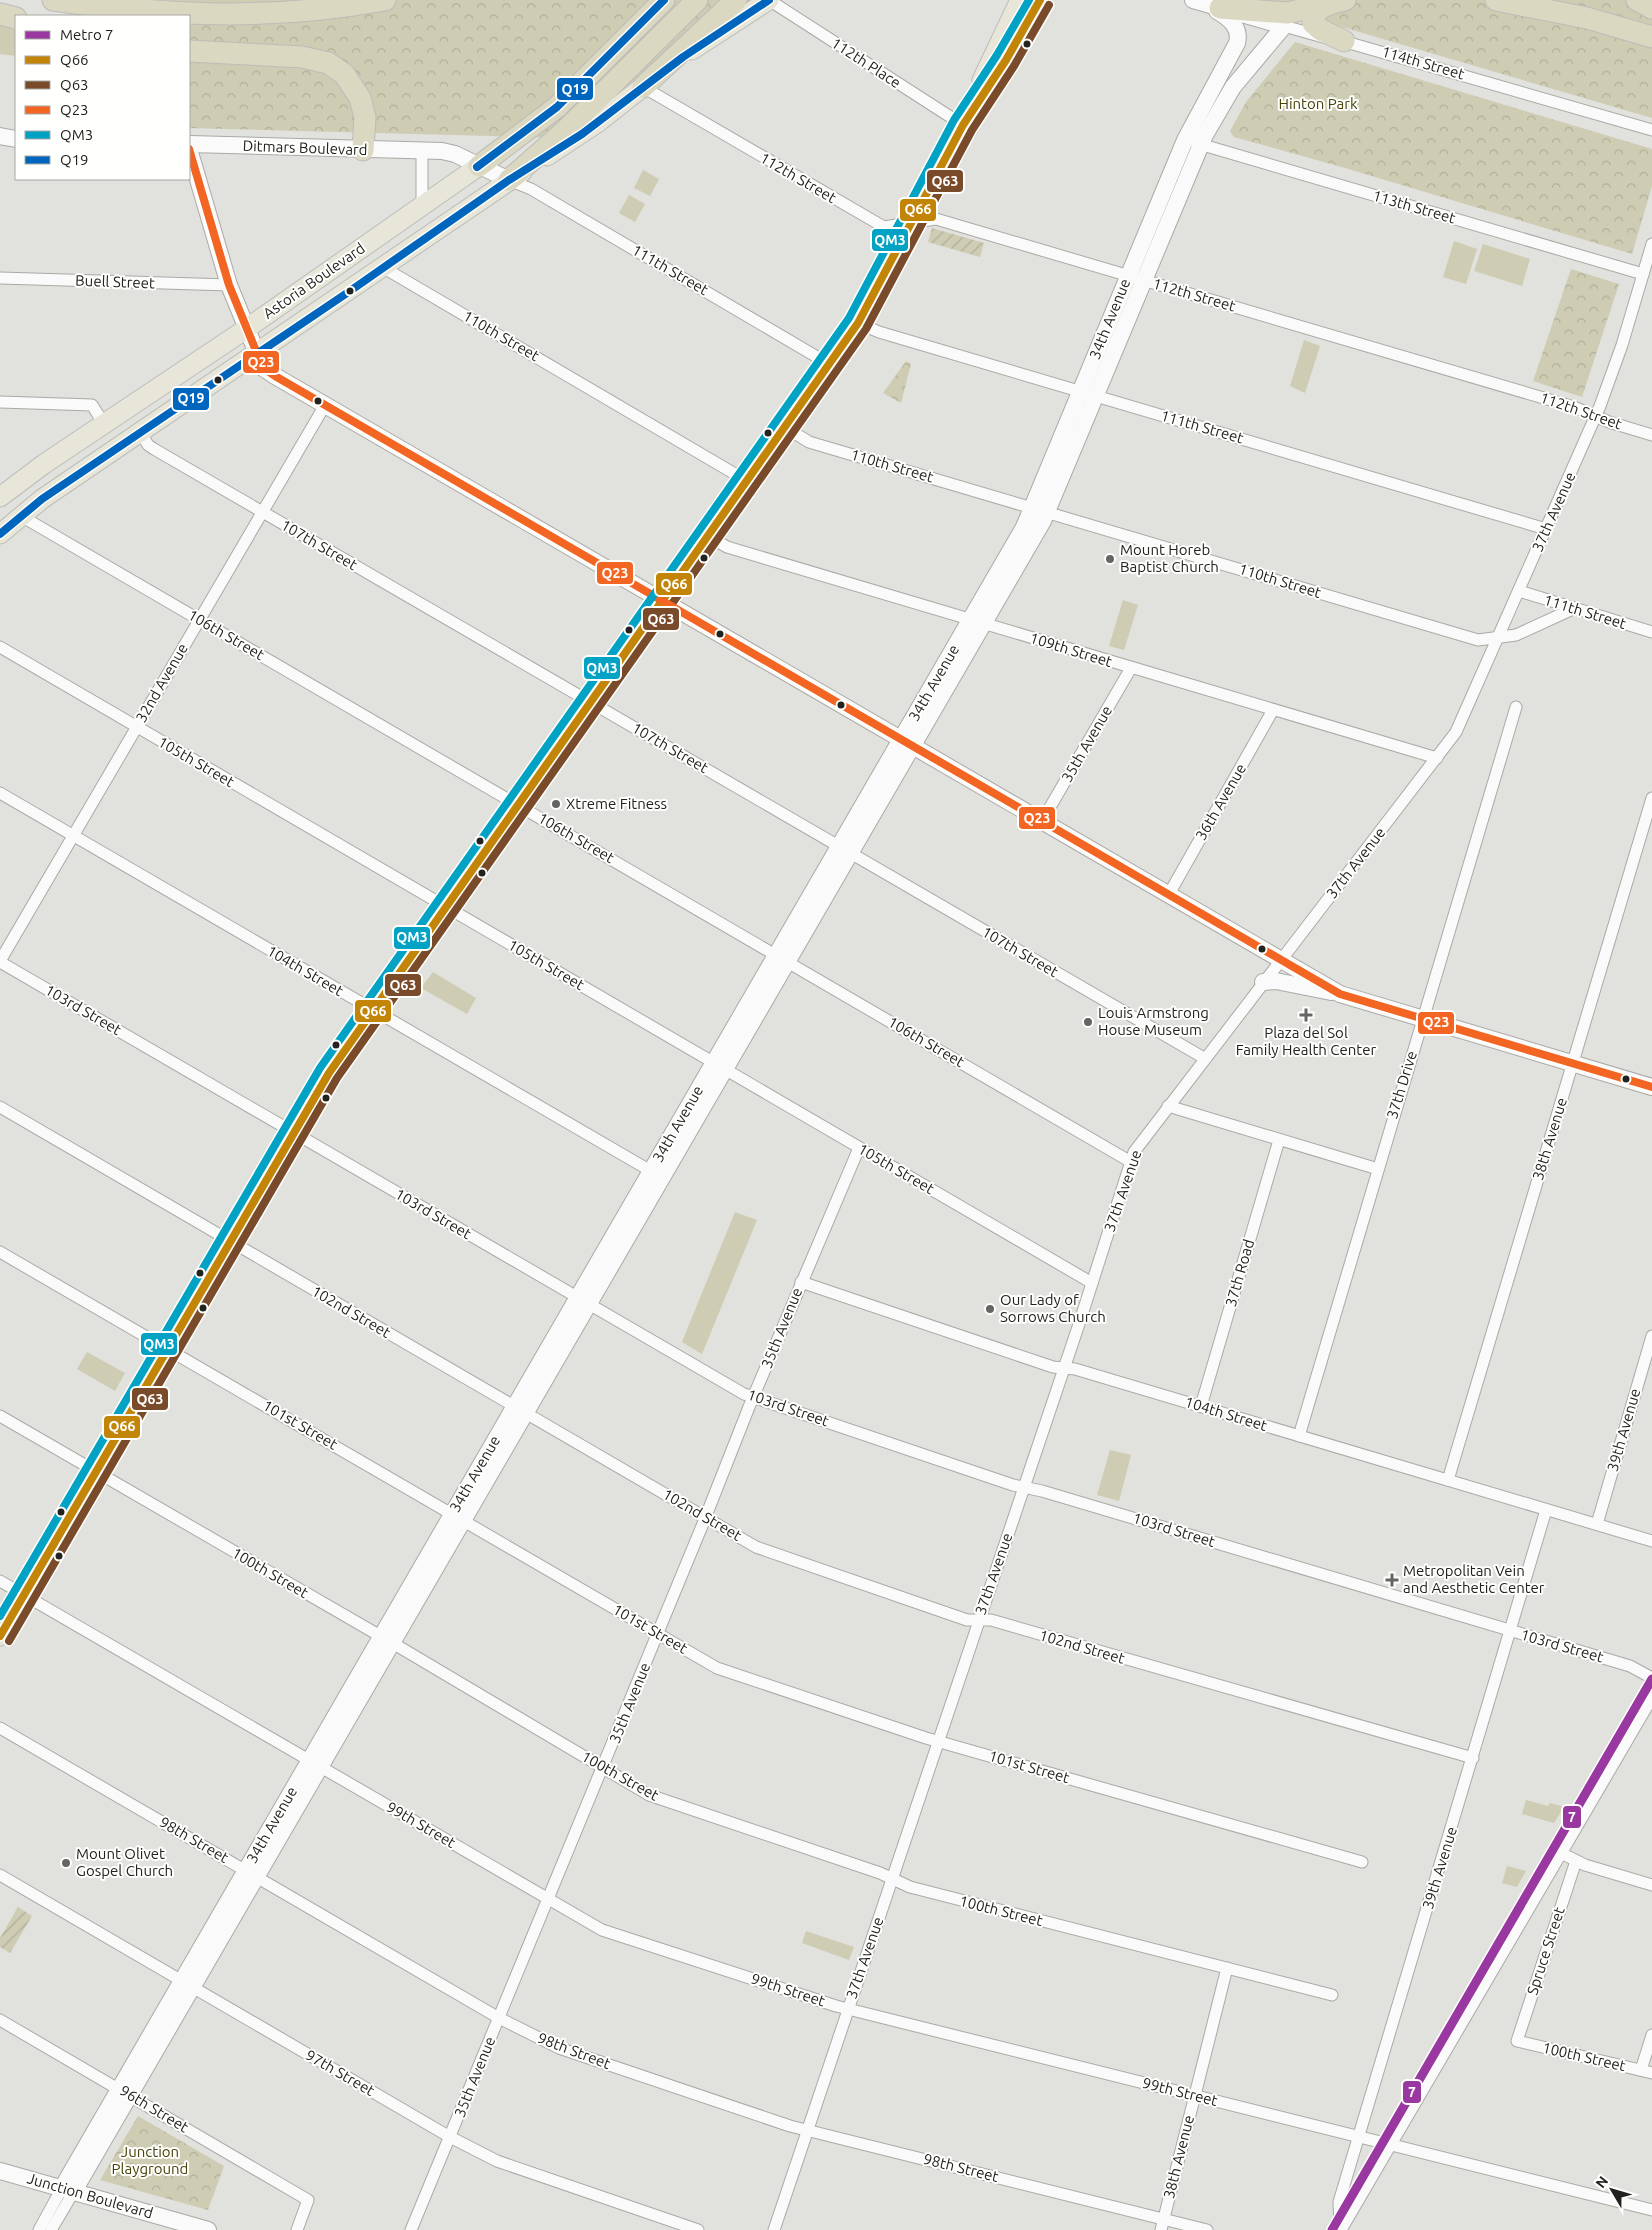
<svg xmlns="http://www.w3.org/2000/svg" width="1652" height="2230" font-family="Ubuntu,sans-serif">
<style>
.grass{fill:#ceccb2}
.park{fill:url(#park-crowns)}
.garden{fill:url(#garden-furrows)}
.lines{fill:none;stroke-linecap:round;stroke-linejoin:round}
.street-casing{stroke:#a9a9a6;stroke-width:13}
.secondary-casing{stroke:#a9a9a6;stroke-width:18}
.primary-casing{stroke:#bcbcba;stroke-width:21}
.highway-casing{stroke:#bcbcba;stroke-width:23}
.street{stroke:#fafafa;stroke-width:11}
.secondary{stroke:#fafafa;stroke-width:16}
.primary{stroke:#e7e6d8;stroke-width:19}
.highway{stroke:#dbd8c1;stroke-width:21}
.bus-1-casing{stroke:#fffffe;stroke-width:11}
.bus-2-casing{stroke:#fffffe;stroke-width:11}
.bus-3-casing{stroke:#fffffe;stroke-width:11}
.bus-4-casing{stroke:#fffffe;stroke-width:11}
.bus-5-casing{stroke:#fffffe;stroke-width:11}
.bus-1{stroke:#c28508;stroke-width:8}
.bus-2{stroke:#7a4b2a;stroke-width:8}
.bus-3{stroke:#f26522;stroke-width:8}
.bus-4{stroke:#02a2c5;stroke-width:8}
.bus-5{stroke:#0065bd;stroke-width:8}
.metro-1-casing{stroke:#fffffe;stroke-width:12}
.metro-1{stroke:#9a38a1;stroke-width:9}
.bus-dot{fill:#22221f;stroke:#fffffe;stroke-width:2}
.poi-dot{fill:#656562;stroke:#fffffe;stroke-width:2}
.labels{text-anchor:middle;stroke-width:4;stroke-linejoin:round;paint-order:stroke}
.street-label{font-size:15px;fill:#22221f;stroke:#fffffe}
.park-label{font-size:15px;fill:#474207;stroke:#fffffe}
.poi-label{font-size:15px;fill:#22221f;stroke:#fffffe;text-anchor:start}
.line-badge{stroke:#fffffe;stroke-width:2}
.badge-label{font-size:14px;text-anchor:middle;font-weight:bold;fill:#fff}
</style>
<defs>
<pattern id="park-crowns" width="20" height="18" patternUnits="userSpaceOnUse" patternTransform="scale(1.25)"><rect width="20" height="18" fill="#ceccb2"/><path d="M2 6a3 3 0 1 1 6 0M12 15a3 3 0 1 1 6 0" fill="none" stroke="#b1af99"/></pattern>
<pattern id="garden-furrows" width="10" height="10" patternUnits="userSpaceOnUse" patternTransform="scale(1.25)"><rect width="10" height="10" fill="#ceccb2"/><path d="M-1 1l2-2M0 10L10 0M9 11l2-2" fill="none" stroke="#b1af99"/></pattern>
</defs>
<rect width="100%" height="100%" fill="#e1e1dd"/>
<g class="grass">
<path d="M0,23L16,26V56L0,54Z"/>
<path d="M643,170L659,179L650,196L634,188Z"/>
<path d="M629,195L645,204L635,222L619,213Z"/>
<path d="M1454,241L1477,249L1466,284L1443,277Z"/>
<path d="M1483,244L1530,259L1522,286L1474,271Z"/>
<path d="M1304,340L1320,346L1305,393L1290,386Z"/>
<path d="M1123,600L1138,605L1124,650L1109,646Z"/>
<path d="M433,972L476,998L467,1014L421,988Z"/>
<path d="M735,1212L757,1220L702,1354L682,1342Z"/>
<path d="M87,1352L125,1373L115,1391L77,1369Z"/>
<path d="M1110,1450L1131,1455L1119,1501L1097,1495Z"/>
<path d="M1526,1800L1548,1806L1550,1803L1564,1807L1554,1823L1522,1814Z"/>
<path d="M1507,1866L1526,1871L1517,1887L1502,1883Z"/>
<path d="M806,1931L854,1947L849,1960L802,1943Z"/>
</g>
<g class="park">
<path d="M169,0H753L682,43L565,138L189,128V16H171Z"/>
<path d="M1230,0H1652V118L1284,10Z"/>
<path d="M1295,42L1652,149V186L1632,254L1345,168L1234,137L1230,131L1246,102Z"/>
<path d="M1571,269L1619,284L1582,397L1533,381Z"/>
<path d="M906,361L911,364L901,403L883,393Z"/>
<path d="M138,2116L224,2166L208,2210L100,2180Z"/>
</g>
<g class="garden">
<path d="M932,228L984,243L980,257L928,242Z"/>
<path d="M18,1907L32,1916L10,1953L0,1947V1938Z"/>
</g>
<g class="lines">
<defs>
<g id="street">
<path d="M769,0L963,125"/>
<path d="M1284,26L1323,37"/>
<path d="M1339,40L1652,130"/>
<path d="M643,87L884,227L936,219L1574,407L1609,422L1652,435"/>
<path d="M1196,143L1643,274"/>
<path d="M422,150V206"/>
<path d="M509,180L531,189L829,364"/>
<path d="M384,268L747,481"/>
<path d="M0,278L229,285"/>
<path d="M858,323L879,332L1546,529"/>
<path d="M0,402L92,405L104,424"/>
<path d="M785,427L809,442L1478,640L1516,635L1575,608"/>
<path d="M141,433L148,445L154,449L1204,1058"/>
<path d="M21,516L1131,1162"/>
<path d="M708,536L727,547L1437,758"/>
<path d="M1519,591L1652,632"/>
<path d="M0,647L1092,1283"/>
<path d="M0,793L656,1174"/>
<path d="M1042,821L1131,668"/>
<path d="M1169,894L1273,710"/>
<path d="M0,961L325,405"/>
<path d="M0,962L744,1394L1013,1485L1042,1491L1630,1666L1652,1678"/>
<path d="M1168,1106L1378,1169"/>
<path d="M0,1107L756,1547L967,1620H991L1473,1758"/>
<path d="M0,1252L717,1668L926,1738L1362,1862"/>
<path d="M801,1282L1053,1367L1075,1369L1652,1541"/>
<path d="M1201,1406L1279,1140"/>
<path d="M0,1416L401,1648L649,1795L880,1873L910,1887L1332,1995"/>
<path d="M1299,1436L1516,707"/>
<path d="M1448,1480L1652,798"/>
<path d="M1597,1524L1652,1336"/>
<path d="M0,1581L602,1930L836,2006L1652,2210"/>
<path d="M0,1728L499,2018L559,2048L790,2126L1207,2230"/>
<path d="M1559,1852L1585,1865L1652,1885"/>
<path d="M1576,1861L1517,2041L1652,2073"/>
<path d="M0,1875L450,2137L497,2161L698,2230"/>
<path d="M0,2020L308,2200L297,2230"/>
<path d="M1641,2070L1652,2035"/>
<path d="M1340,2225L1339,2202L1546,1510"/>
<path d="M39,2230L62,2188"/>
<path d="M51,2230L74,2191"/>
<path d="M411,2230L702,1526L749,1407L859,1148"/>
<path d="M774,2230L1079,1324L1134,1152L1456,732L1600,406L1622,345L1652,244"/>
<path d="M1161,2230L1227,1968"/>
</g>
<g id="secondary">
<path d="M0,136L16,139"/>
<path d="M189,144L442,151L455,154L509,180"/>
<path d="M189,149L229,285L263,368L275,376L1340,994L1652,1087"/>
<path d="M1263,982L1276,981L1331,992"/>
<path d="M0,2171L208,2230"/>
<path d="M62,2188L1024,527L1185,140L1237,43C1241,27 1229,18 1217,11"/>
<path d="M74,2191L1043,521L1205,135L1233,87L1284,26L1193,0"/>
<path d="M1338,2230L1652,1693"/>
</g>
<g id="primary">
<path d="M692,50L769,0"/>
<path d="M982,80L1020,0"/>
<path d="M547,156L597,123L654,78"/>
<path d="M0,497L44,464L246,329L479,166"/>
<path d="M0,534L42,499L522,172"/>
<path d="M0,1636L329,1073L858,323L963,125L1006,60L1040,0"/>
</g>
<g id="highway">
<path d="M53,0C169,16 269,21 385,0"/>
<path d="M1496,0L1587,18L1652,37"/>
<path d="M1637,0L1652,8"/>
<path d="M1330,4C1321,7 1312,12 1313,23L1321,30L1344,41"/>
<path d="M1220,8L1287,13L1345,0"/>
<path d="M0,14L16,18"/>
<path d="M189,51L302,57L328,63L344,74L360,98L365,117L363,150"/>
<path d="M643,87L736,0"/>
<path d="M479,166L557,107L664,0"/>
<path d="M509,180L565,131L697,0"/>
</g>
</defs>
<use href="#street" class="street-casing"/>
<use href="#secondary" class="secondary-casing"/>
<use href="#primary" class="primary-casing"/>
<use href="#highway" class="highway-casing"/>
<use href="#street" class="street"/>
<use href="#secondary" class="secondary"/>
<use href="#primary" class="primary"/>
<use href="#highway" class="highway"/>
<defs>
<path id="bus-1" d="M0,1636L329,1073L858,323L963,125L1006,60L1040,0"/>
<path id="bus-2" d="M9,1641L337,1078L866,329L972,130L1014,66L1049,5"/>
<path id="bus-3" d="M189,149L229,285L263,368L275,376L1340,994L1652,1087"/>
<path id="bus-4" d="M0,1616L320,1068L849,318L954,120L997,55L1029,0"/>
<g id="bus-5">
<path d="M477,167L557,107L664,0"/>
<path d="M0,534L42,499L350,291L509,180L582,134L683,57L769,0"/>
</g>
</defs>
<use href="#bus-1" class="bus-1-casing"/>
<use href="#bus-2" class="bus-2-casing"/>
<use href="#bus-3" class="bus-3-casing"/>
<use href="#bus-4" class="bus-4-casing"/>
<use href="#bus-5" class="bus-5-casing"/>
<use href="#bus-1" class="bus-1"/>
<use href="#bus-2" class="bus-2"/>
<use href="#bus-3" class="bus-3"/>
<use href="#bus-4" class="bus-4"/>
<use href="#bus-5" class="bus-5"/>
<defs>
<path id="metro-1" d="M1332,2230L1652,1679"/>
</defs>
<use href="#metro-1" class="metro-1-casing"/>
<use href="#metro-1" class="metro-1"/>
</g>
<g class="bus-dot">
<circle cx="1027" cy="44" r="4.5"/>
<circle cx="350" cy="291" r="4.5"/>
<circle cx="218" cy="380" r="4.5"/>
<circle cx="318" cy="401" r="4.5"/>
<circle cx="768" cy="433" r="4.5"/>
<circle cx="704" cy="558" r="4.5"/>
<circle cx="629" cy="630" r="4.5"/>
<circle cx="720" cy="634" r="4.5"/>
<circle cx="841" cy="705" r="4.5"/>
<circle cx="480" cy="841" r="4.5"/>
<circle cx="482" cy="873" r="4.5"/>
<circle cx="1262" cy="949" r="4.5"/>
<circle cx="336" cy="1045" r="4.5"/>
<circle cx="1626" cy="1079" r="4.5"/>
<circle cx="326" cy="1098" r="4.5"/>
<circle cx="200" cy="1273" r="4.5"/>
<circle cx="203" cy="1308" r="4.5"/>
<circle cx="61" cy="1512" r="4.5"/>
<circle cx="59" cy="1556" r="4.5"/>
</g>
<g class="poi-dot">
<circle cx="1110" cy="559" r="5"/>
<circle cx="556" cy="804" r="5"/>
<path d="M1303.5 1007.5h5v5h5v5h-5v5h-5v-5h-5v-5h5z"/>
<circle cx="1088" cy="1022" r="5"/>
<circle cx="990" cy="1309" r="5"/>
<path d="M1389.5 1572.5h5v5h5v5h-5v5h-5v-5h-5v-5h5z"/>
<circle cx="66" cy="1863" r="5"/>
</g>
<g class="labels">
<g class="street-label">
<text transform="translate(866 63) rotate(33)" y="5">112th Place</text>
<text transform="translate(1423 63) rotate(16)" y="5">114th Street</text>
<text transform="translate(305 148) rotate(2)" y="5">Ditmars Boulevard</text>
<text transform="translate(798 178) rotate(30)" y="5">112th Street</text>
<text transform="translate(1414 207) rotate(16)" y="5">113th Street</text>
<text transform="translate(670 270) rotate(30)" y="5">111th Street</text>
<text transform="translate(314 281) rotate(-35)" y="5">Astoria Boulevard</text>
<text transform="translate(115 282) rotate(2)" y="5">Buell Street</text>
<text transform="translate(1194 295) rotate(16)" y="5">112th Street</text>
<text transform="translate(1110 319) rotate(-68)" y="5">34th Avenue</text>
<text transform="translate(501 336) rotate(30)" y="5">110th Street</text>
<text transform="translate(1581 411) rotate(19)" y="5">112th Street</text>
<text transform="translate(1202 427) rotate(16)" y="5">111th Street</text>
<text transform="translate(892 466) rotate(16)" y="5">110th Street</text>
<text transform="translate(1554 512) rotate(-66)" y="5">37th Avenue</text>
<text transform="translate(319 545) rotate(30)" y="5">107th Street</text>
<text transform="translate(1280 581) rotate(17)" y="5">110th Street</text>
<text transform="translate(1585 612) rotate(17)" y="5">111th Street</text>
<text transform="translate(226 635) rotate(30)" y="5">106th Street</text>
<text transform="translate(1071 650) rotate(17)" y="5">109th Street</text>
<text transform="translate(162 683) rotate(-60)" y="5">32nd Avenue</text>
<text transform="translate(934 683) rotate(-60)" y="5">34th Avenue</text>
<text transform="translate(1087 744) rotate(-60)" y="5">35th Avenue</text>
<text transform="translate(670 748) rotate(30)" y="5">107th Street</text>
<text transform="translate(196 762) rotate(30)" y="5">105th Street</text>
<text transform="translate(1221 802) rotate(-60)" y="5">36th Avenue</text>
<text transform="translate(576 838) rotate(30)" y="5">106th Street</text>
<text transform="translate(1356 863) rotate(-52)" y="5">37th Avenue</text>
<text transform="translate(1020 952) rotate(30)" y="5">107th Street</text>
<text transform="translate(546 965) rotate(30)" y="5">105th Street</text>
<text transform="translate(305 971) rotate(30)" y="5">104th Street</text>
<text transform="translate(83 1010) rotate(30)" y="5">103rd Street</text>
<text transform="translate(926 1042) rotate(30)" y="5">106th Street</text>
<text transform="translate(1402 1085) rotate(-73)" y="5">37th Drive</text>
<text transform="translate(678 1124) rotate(-60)" y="5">34th Avenue</text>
<text transform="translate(1550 1139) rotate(-73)" y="5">38th Avenue</text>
<text transform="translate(896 1169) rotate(30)" y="5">105th Street</text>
<text transform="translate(1123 1191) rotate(-71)" y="5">37th Avenue</text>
<text transform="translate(433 1214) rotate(30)" y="5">103rd Street</text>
<text transform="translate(1240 1273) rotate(-74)" y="5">37th Road</text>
<text transform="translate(351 1312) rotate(30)" y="5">102nd Street</text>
<text transform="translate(782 1328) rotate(-68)" y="5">35th Avenue</text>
<text transform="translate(788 1408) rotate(19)" y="5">103rd Street</text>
<text transform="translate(1226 1414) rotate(17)" y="5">104th Street</text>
<text transform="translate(300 1425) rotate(30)" y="5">101st Street</text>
<text transform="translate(1624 1430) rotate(-74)" y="5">39th Avenue</text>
<text transform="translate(475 1474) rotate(-60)" y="5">34th Avenue</text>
<text transform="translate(702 1515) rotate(30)" y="5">102nd Street</text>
<text transform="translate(1174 1530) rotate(17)" y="5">103rd Street</text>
<text transform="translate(270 1573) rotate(30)" y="5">100th Street</text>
<text transform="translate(994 1574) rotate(-71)" y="5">37th Avenue</text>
<text transform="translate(650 1629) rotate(30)" y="5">101st Street</text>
<text transform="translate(1562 1646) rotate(16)" y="5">103rd Street</text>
<text transform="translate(1082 1647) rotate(16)" y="5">102nd Street</text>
<text transform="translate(630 1703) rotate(-68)" y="5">35th Avenue</text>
<text transform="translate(1029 1767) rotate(16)" y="5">101st Street</text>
<text transform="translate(620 1776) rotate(29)" y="5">100th Street</text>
<text transform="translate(272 1825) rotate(-60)" y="5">34th Avenue</text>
<text transform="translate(421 1825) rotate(30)" y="5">99th Street</text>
<text transform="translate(194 1840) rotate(30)" y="5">98th Street</text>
<text transform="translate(1440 1868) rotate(-73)" y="5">39th Avenue</text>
<text transform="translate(1001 1911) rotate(14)" y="5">100th Street</text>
<text transform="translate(1546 1951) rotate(-72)" y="5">Spruce Street</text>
<text transform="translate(865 1958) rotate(-71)" y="5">37th Avenue</text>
<text transform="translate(788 1990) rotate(18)" y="5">99th Street</text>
<text transform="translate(574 2051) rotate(21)" y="5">98th Street</text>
<text transform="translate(1584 2057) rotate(13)" y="5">100th Street</text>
<text transform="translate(340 2073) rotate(30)" y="5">97th Street</text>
<text transform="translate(475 2077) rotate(-68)" y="5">35th Avenue</text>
<text transform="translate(1180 2092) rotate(14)" y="5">99th Street</text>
<text transform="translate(154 2109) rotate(31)" y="5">96th Street</text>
<text transform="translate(1179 2157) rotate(-76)" y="5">38th Avenue</text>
<text transform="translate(961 2168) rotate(14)" y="5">98th Street</text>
<text transform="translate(90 2196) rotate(16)" y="5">Junction Boulevard</text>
</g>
<g class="park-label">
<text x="1318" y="109">Hinton Park</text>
<text x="150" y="2157">Junction<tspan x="150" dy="17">Playground</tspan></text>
</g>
<g class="poi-label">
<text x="1120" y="555">Mount Horeb<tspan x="1120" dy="17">Baptist Church</tspan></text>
<text x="566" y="809">Xtreme Fitness</text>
<text x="1098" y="1018">Louis Armstrong<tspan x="1098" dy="17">House Museum</tspan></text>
<text x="1306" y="1038" text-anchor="middle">Plaza del Sol<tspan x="1306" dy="17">Family Health Center</tspan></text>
<text x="1000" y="1305">Our Lady of<tspan x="1000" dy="17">Sorrows Church</tspan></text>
<text x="1403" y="1576">Metropolitan Vein<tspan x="1403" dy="17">and Aesthetic Center</tspan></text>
<text x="76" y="1859">Mount Olivet<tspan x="76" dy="17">Gospel Church</tspan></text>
</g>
</g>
<g class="line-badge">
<rect x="556" y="77" width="38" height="24" rx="5" fill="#0065bd"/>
<rect x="926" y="169" width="38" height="24" rx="5" fill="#7a4b2a"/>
<rect x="899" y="198" width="38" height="24" rx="5" fill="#c28508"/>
<rect x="871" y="228" width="38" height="24" rx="5" fill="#02a2c5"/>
<rect x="242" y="350" width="38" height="24" rx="5" fill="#f26522"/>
<rect x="172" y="387" width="38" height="24" rx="5" fill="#0065bd"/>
<rect x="596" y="561" width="38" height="24" rx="5" fill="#f26522"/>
<rect x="655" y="572" width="38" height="24" rx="5" fill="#c28508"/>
<rect x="642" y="607" width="38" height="24" rx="5" fill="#7a4b2a"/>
<rect x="583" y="656" width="38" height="24" rx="5" fill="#02a2c5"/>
<rect x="1018" y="806" width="38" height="24" rx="5" fill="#f26522"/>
<rect x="393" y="926" width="38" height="24" rx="5" fill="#02a2c5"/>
<rect x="384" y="973" width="38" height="24" rx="5" fill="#7a4b2a"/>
<rect x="354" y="999" width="38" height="24" rx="5" fill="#c28508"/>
<rect x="1417" y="1011" width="38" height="24" rx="5" fill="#f26522"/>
<rect x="140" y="1332" width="38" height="24" rx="5" fill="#02a2c5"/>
<rect x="131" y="1387" width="38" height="24" rx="5" fill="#7a4b2a"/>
<rect x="103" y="1415" width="38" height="24" rx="5" fill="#c28508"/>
<rect x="1562" y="1805" width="20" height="24" rx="5" fill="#9a38a1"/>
<rect x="1402" y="2080" width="20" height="24" rx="5" fill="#9a38a1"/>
</g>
<g class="badge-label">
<text x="575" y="94">Q19</text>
<text x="945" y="186">Q63</text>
<text x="918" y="214">Q66</text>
<text x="890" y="245">QM3</text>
<text x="261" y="367">Q23</text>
<text x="191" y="403">Q19</text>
<text x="615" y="578">Q23</text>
<text x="674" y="589">Q66</text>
<text x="661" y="624">Q63</text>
<text x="602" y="673">QM3</text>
<text x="1037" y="823">Q23</text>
<text x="412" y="942">QM3</text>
<text x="403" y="990">Q63</text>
<text x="373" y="1016">Q66</text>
<text x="1436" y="1027">Q23</text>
<text x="159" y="1349">QM3</text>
<text x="150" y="1404">Q63</text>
<text x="122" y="1431">Q66</text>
<text x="1572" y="1822">7</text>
<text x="1412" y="2097">7</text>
</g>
<rect x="15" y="15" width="175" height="165" fill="#fffffe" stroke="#a7a7a5"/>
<rect x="25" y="31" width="25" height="8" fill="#9a38a1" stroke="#a7a7a5"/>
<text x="60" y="40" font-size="15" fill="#22221f">Metro 7</text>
<rect x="25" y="56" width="25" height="8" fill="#c28508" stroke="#a7a7a5"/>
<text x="60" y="65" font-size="15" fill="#22221f">Q66</text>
<rect x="25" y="81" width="25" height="8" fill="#7a4b2a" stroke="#a7a7a5"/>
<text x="60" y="90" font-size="15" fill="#22221f">Q63</text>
<rect x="25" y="106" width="25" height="8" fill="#f26522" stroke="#a7a7a5"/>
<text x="60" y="115" font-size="15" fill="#22221f">Q23</text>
<rect x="25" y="131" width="25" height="8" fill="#02a2c5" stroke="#a7a7a5"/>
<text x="60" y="140" font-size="15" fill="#22221f">QM3</text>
<rect x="25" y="156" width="25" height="8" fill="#0065bd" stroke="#a7a7a5"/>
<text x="60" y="165" font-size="15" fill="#22221f">Q19</text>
<g transform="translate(1612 2190) rotate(308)" stroke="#fffffe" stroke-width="4" paint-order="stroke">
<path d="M0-4L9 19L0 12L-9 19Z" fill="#22221f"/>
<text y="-8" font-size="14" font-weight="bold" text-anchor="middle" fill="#22221f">N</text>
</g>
</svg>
